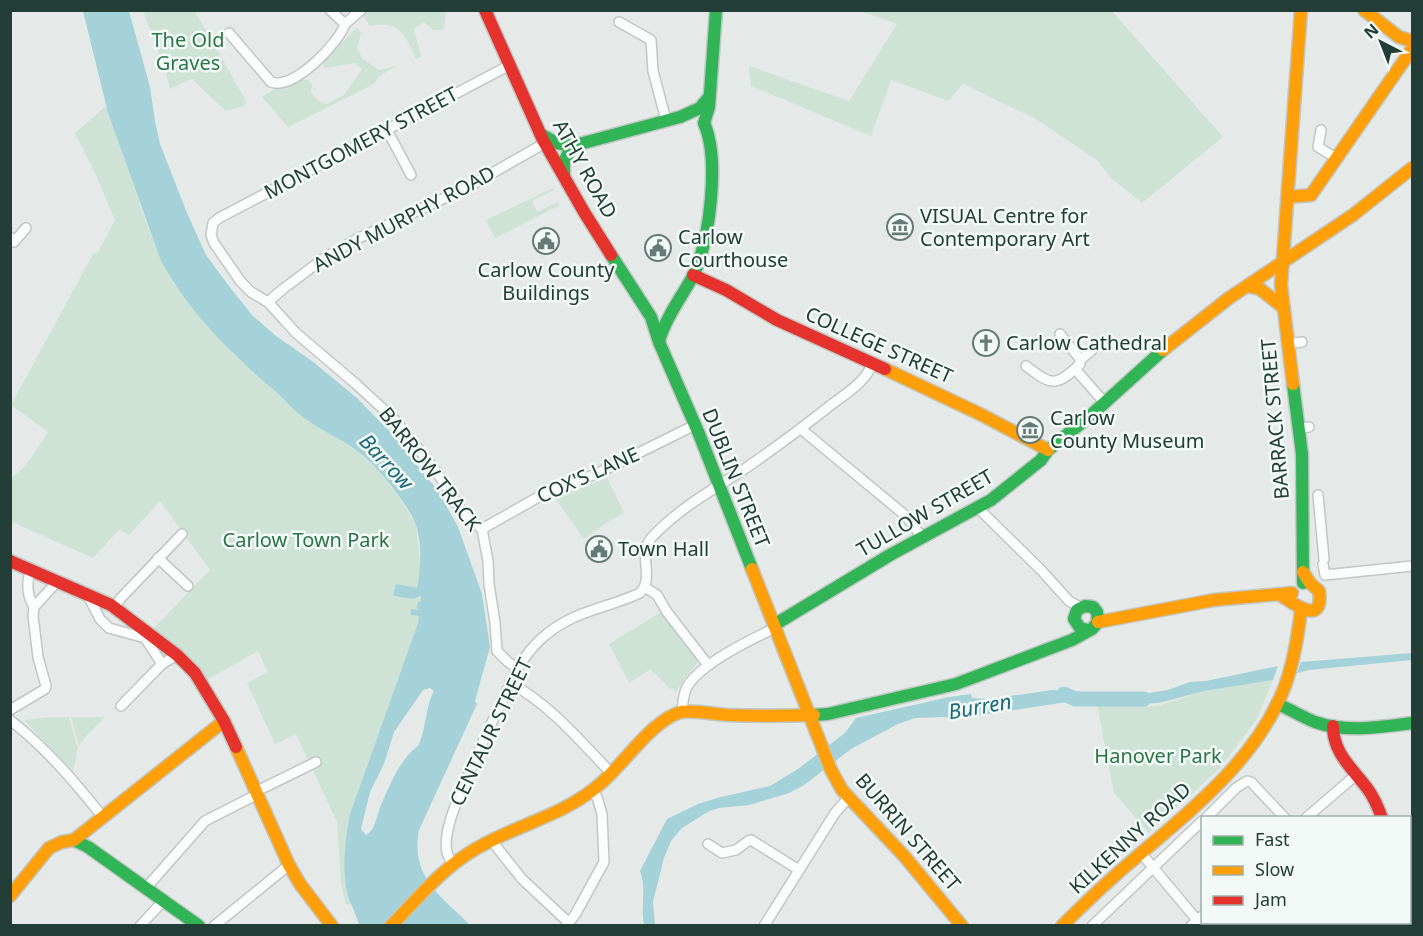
<svg xmlns="http://www.w3.org/2000/svg" width="1423" height="936" font-family="'Noto Sans',sans-serif">
<style>
.green{fill:#cee3d5}
.water{fill:#a5d1d9;fill-rule:evenodd}
.lines{fill:none;stroke-linecap:round;stroke-linejoin:round}
.river{stroke:#a5d1d9;stroke-width:15}
.street-casing{stroke:#c2c7c5;stroke-width:12}
.fast-casing{stroke:#c0c7c5;stroke-width:15}
.slow-casing{stroke:#c0c7c5;stroke-width:15}
.jam-casing{stroke:#c0c7c5;stroke-width:15}
.street{stroke:#fbfcfc;stroke-width:9}
.fast{stroke:#30b455;stroke-width:12}
.slow{stroke:#ff9f0a;stroke-width:12}
.jam{stroke:#e5322d;stroke-width:12}
.labels{text-anchor:middle;stroke-width:5;stroke-linejoin:round;paint-order:stroke}
.park-label{font-size:20px;fill:#2c7549;stroke:#f3f9f6}
.street-label{font-size:20px;fill:#223e37;stroke:#f3f9f6}
.poi-label{font-size:20px;fill:#223e37;stroke:#f3f9f6;text-anchor:start}
.water-label{font-size:21px;font-style:italic;fill:#1b6a7b;stroke:#f3f9f6}
</style>
<rect width="100%" height="100%" fill="#e5eae8"/>
<g class="green">
<path d="M367,10L446,11L444,30H433L424,22L414,29L421,57L416,59C406,35 399,20 370,26L362,14Z"/>
<path d="M143,11H195L246,101L244,106L226,111L192,79L170,89L165,69Z"/>
<path d="M860,11H1112L1223,137L1142,203L1111,178L1098,161L1036,119L963,84L948,101L891,80L871,136L751,86L749,66L849,101L897,24Z"/>
<path d="M357,28L361,34L357,48L362,58L379,70L397,66L379,76L374,84L288,127L262,97L275,89H286L301,79L308,80L312,84L311,92L316,99L326,104L344,95L362,69L355,63L325,68L321,62Z"/>
<path d="M106,106L145,219L161,261L173,282L208,327L234,355L276,391L298,413L360,453L380,472L400,499L416,525L421,570L417,589L393,596L413,599L422,596L421,602H418L419,610L410,615L419,616L418,623L350,814C345,845 345,874 351,904H346L341,884L337,822L296,734L275,744L247,683L268,672L258,651L205,681L153,629L210,570L160,501L129,535L119,530L93,558L12,522L11,524V478C28,466 37,449 48,432L11,405L93,254L98,252L115,220L96,175L75,133Z"/>
<path d="M553,188L554,190L532,201L537,212L558,202L560,205L495,238L486,220Z"/>
<path d="M607,478L624,513L609,521L584,539L555,498Z"/>
<path d="M661,612L699,661L685,678L676,692L672,688L670,689L651,669L629,683L609,644Z"/>
<path d="M1273,680L1257,719L1220,768L1149,833L1114,793L1097,705L1157,706L1204,691Z"/>
<path d="M49,717H69L78,749L73,771L24,720Z"/>
<path d="M71,717H105L86,736L79,746Z"/>
</g>
<g class="water">
<path d="M83,11H129L150,87L155,121L160,144L187,213L206,255L232,290L253,316L276,336L312,361L357,398L392,434L438,491L458,527L482,594L490,647L475,701L477,704L419,830C410,877 441,896 470,925H359C357,918 354,911 351,904C340,878 345,841 350,814L418,623L419,616L410,615L411,609L419,610L417,608L418,602H421V596L413,599L393,596L396,584L417,588C421,570 422,543 416,525C408,504 377,466 360,453C341,438 317,429 298,413C290,407 283,397 275,391C231,354 189,312 161,261L108,113ZM430,688L434,691C426,704 426,729 419,744C417,748 412,750 409,754C397,768 389,786 382,803C377,812 376,831 366,835L361,829L370,792L384,764L394,732L423,690Z"/>
<path d="M1412,653V660L1309,670L1297,673L1301,662Z"/>
<path d="M1278,666L1273,680L1204,691L1159,703L1125,704V693L1142,694L1168,690L1190,682L1206,681Z"/>
<path d="M1052,690L1084,692L1082,704L1067,702L975,716L915,718L898,724L851,749L804,785L789,793L749,805L719,808L709,811L682,828L671,841L664,858L653,902L655,925H644C640,907 647,890 640,871L667,819L698,804L717,798L770,786L798,769L845,733L856,718L949,697L971,694L972,698L989,699Z"/>
</g>
<g class="lines">
<path class="river" d="M1064,694L1075,699H1144"/>
<defs>
<g id="street">
<path d="M330,10L345,24"/>
<path d="M619,22L651,40L653,71L666,120"/>
<path d="M345,24L361,10"/>
<path d="M229,33L271,82C293,91 339,43 345,24"/>
<path d="M387,130L411,175"/>
<path d="M1321,130L1318,147L1336,158"/>
<path d="M10,237L14,242L26,228"/>
<path d="M268,302L283,289L323,259L357,239L468,187L545,143"/>
<path d="M1288,344L1302,342"/>
<path d="M1080,360L1092,350"/>
<path d="M1026,366C1051,385 1056,388 1080,364V359L1060,334"/>
<path d="M1075,369L1104,402"/>
<path d="M1299,428L1309,427"/>
<path d="M801,429L906,516L922,537"/>
<path d="M1318,495L1324,559"/>
<path d="M977,507L1041,570L1069,601L1080,607"/>
<path d="M482,529L465,516L437,472L396,421L356,384L296,333L268,302L251,292L241,282L214,243L211,235L213,223L219,218L510,65"/>
<path d="M482,529L542,495L596,474L695,425"/>
<path d="M482,529L488,561L489,584L495,623L497,651L508,662L518,668"/>
<path d="M158,558L188,586"/>
<path d="M1323,564L1325,575L1412,566"/>
<path d="M31,570C26,582 27,596 34,607"/>
<path d="M646,588L657,595L667,612L708,665"/>
<path d="M87,594L100,619L109,628L145,638L162,664L177,655"/>
<path d="M115,608L120,599L182,534"/>
<path d="M510,683C551,705 580,741 612,774"/>
<path d="M121,706L162,664"/>
<path d="M10,710L45,689L46,686L38,657L33,616L34,607L57,582"/>
<path d="M682,712C683,704 683,696 686,689C697,665 752,639 775,628"/>
<path d="M10,720C46,748 74,781 102,816"/>
<path d="M255,792L316,762"/>
<path d="M1206,818L1236,788L1247,781L1251,782L1285,818"/>
<path d="M1306,818L1356,775"/>
<path d="M491,840L522,879L568,922"/>
<path d="M708,844L722,853L736,850L748,841L751,840L799,870"/>
<path d="M1141,853L1202,926"/>
<path d="M454,865C446,856 445,847 447,835C450,815 459,797 467,779C476,757 486,734 497,712C509,686 519,659 541,639C573,610 603,610 640,593C656,576 635,553 654,535C681,507 714,489 746,468C775,448 803,427 831,405C845,394 866,382 872,364"/>
<path d="M146,888L205,821L256,795"/>
<path d="M1323,922L1324,926"/>
<path d="M140,926L163,901"/>
<path d="M214,926L289,865"/>
<path d="M566,926L575,915L604,862L602,814L597,797L592,792"/>
<path d="M764,926L835,813L849,797"/>
<path d="M1092,926L1202,821"/>
<path d="M1191,926L1202,916"/>
<path d="M1296,926L1299,922"/>
</g>
<g id="fast">
<path d="M542,135L557,143L572,146L680,117L700,108L709,97"/>
<path d="M564,175V162L572,146"/>
<path d="M611,255L651,317L659,342L699,434L752,569"/>
<path d="M659,341C666,317 681,298 693,276C710,240 720,159 704,123L709,107L716,10"/>
<path d="M1293,384L1302,454L1303,583"/>
<path d="M774,625L890,555L991,500L1041,460L1048,450L1090,416L1163,350"/>
<path d="M1277,704C1290,709 1302,717 1315,722C1346,733 1380,727 1412,723"/>
<path d="M814,715L828,714L956,684L1072,640L1092,629L1098,622L1097,612L1093,607L1085,606L1077,610L1074,619L1080,628L1088,630"/>
<path d="M74,840L88,847L199,926"/>
</g>
<g id="slow">
<path d="M1364,10L1399,37L1412,41"/>
<path d="M1288,197L1311,195L1412,49"/>
<path d="M1247,286L1260,289L1284,308"/>
<path d="M1163,350L1229,298L1353,215L1412,168"/>
<path d="M885,369L982,415L1048,450"/>
<path d="M1293,384L1281,285L1301,10"/>
<path d="M752,569L831,770L842,790L905,857L962,926"/>
<path d="M1282,596C1294,604 1324,627 1319,591L1310,583L1303,572"/>
<path d="M1098,622L1214,600L1292,593"/>
<path d="M236,747L289,865L300,884L332,926"/>
<path d="M74,840L224,721"/>
<path d="M10,896L49,848L62,842L74,840"/>
<path d="M1410,909L1412,920"/>
<path d="M391,926C418,898 444,866 479,847C519,824 565,815 600,784C624,764 652,720 681,712C692,710 715,714 727,715C756,716 784,716 814,715"/>
<path d="M1062,926C1085,903 1108,881 1133,860C1190,811 1257,760 1285,686C1294,661 1298,636 1301,610"/>
</g>
<g id="jam">
<path d="M485,10L543,140L584,212L611,255"/>
<path d="M693,275L726,290L777,320L885,369"/>
<path d="M10,561L111,605L177,655L195,673L224,721L236,747"/>
<path d="M1333,726C1333,753 1352,768 1367,788C1374,797 1378,807 1382,818"/>
</g>
</defs>
<use href="#street" class="street-casing"/>
<use href="#fast" class="fast-casing"/>
<use href="#slow" class="slow-casing"/>
<use href="#jam" class="jam-casing"/>
<use href="#street" class="street"/>
<use href="#fast" class="fast"/>
<use href="#slow" class="slow"/>
<use href="#jam" class="jam"/>
</g>
<defs>
<symbol id="museum-ring" viewBox="-11 -11 22 22"><circle r="9.5" fill="#f3f9f6" stroke="#667a75" stroke-width="1.5"/><path d="M0-6L6-3V-2H-6V-3ZM-5-1h2V3h-2ZM-1-1h2V3h-2ZM3-1h2V3H3ZM-6 4H6V6H-6Z" fill="#667a75"/></symbol>
<symbol id="civic-ring" viewBox="-11 -11 22 22"><circle r="9.5" fill="#f3f9f6" stroke="#667a75" stroke-width="1.5"/><path d="M-.6-6.5H3V-4.5H.6V-3L4-1V1h2V6H-6V1h2V-1L-.6-3ZM-1.2 2.5V6h2.4V2.5Z" fill="#667a75"/></symbol>
<symbol id="church-ring" viewBox="-11 -11 22 22"><circle r="9.5" fill="#f3f9f6" stroke="#667a75" stroke-width="1.5"/><path d="M-1.2-6h2.4v3.5h3.3v2.4h-3.3V6h-2.4V-.1h-3.3v-2.4h3.3Z" fill="#667a75"/></symbol>
</defs>
<g fill-rule="evenodd">
<use href="#museum-ring" x="885" y="212" width="30" height="30"/>
<use href="#civic-ring" x="531" y="226" width="30" height="30"/>
<use href="#civic-ring" x="643" y="233" width="30" height="30"/>
<use href="#church-ring" x="971" y="328" width="30" height="30"/>
<use href="#museum-ring" x="1015" y="415" width="30" height="30"/>
<use href="#civic-ring" x="584" y="534" width="30" height="30"/>
</g>
<g class="labels">
<g class="park-label">
<text x="188" y="47">The Old<tspan x="188" dy="23">Graves</tspan></text>
<text x="306" y="547">Carlow Town Park</text>
<text x="1158" y="763">Hanover Park</text>
</g>
<g class="street-label">
<text transform="translate(361 143) rotate(-28)" y="7">MONTGOMERY STREET</text>
<text transform="translate(585 169) rotate(61)" y="7">ATHY ROAD</text>
<text transform="translate(404 219) rotate(-28)" y="7">ANDY MURPHY ROAD</text>
<text transform="translate(879 345) rotate(24)" y="7">COLLEGE STREET</text>
<text transform="translate(1275 419) rotate(-95)" y="7">BARRACK STREET</text>
<text transform="translate(430 469) rotate(52)" y="7">BARROW TRACK</text>
<text transform="translate(588 475) rotate(-24)" y="7">COX'S LANE</text>
<text transform="translate(736 478) rotate(68)" y="7">DUBLIN STREET</text>
<text transform="translate(925 513) rotate(-30)" y="7">TULLOW STREET</text>
<text transform="translate(491 732) rotate(-64)" y="7">CENTAUR STREET</text>
<text transform="translate(908 832) rotate(49)" y="7">BURRIN STREET</text>
<text transform="translate(1130 838) rotate(-42)" y="7">KILKENNY ROAD</text>
</g>
<g class="poi-label">
<text x="920" y="223">VISUAL Centre for<tspan x="920" dy="23">Contemporary Art</tspan></text>
<text x="678" y="244">Carlow<tspan x="678" dy="23">Courthouse</tspan></text>
<text x="546" y="277" text-anchor="middle">Carlow County<tspan x="546" dy="23">Buildings</tspan></text>
<text x="1006" y="350">Carlow Cathedral</text>
<text x="1050" y="425">Carlow<tspan x="1050" dy="23">County Museum</tspan></text>
<text x="618" y="556">Town Hall</text>
</g>
<g class="water-label">
<text transform="translate(386 462) rotate(47)" y="7">Barrow</text>
<text transform="translate(980 707) rotate(-10)" y="7">Burren</text>
</g>
</g>
<rect width="1423" height="936" fill="none" stroke="#223e37" stroke-width="24"/>
<rect x="1201" y="816" width="210" height="108" fill="#f3f9f6" stroke="#9faeaa" stroke-width="1.5"/>
<rect x="1213" y="836" width="30" height="9" fill="#30b455" stroke="#9faeaa" stroke-width="1.5"/>
<text x="1255" y="846" font-size="18" fill="#223e37">Fast</text>
<rect x="1213" y="866" width="30" height="9" fill="#ff9f0a" stroke="#9faeaa" stroke-width="1.5"/>
<text x="1255" y="876" font-size="18" fill="#223e37">Slow</text>
<rect x="1213" y="896" width="30" height="9" fill="#e5322d" stroke="#9faeaa" stroke-width="1.5"/>
<text x="1255" y="906" font-size="18" fill="#223e37">Jam</text>
<g transform="translate(1381 42) rotate(318)" stroke="#f3f9f6" stroke-width="4.5" paint-order="stroke">
<path d="M0-4.5L10 22L0 15L-10 22Z" fill="#223e37"/>
<text y="-9" font-size="16" font-weight="bold" text-anchor="middle" fill="#223e37">N</text>
</g>
</svg>
